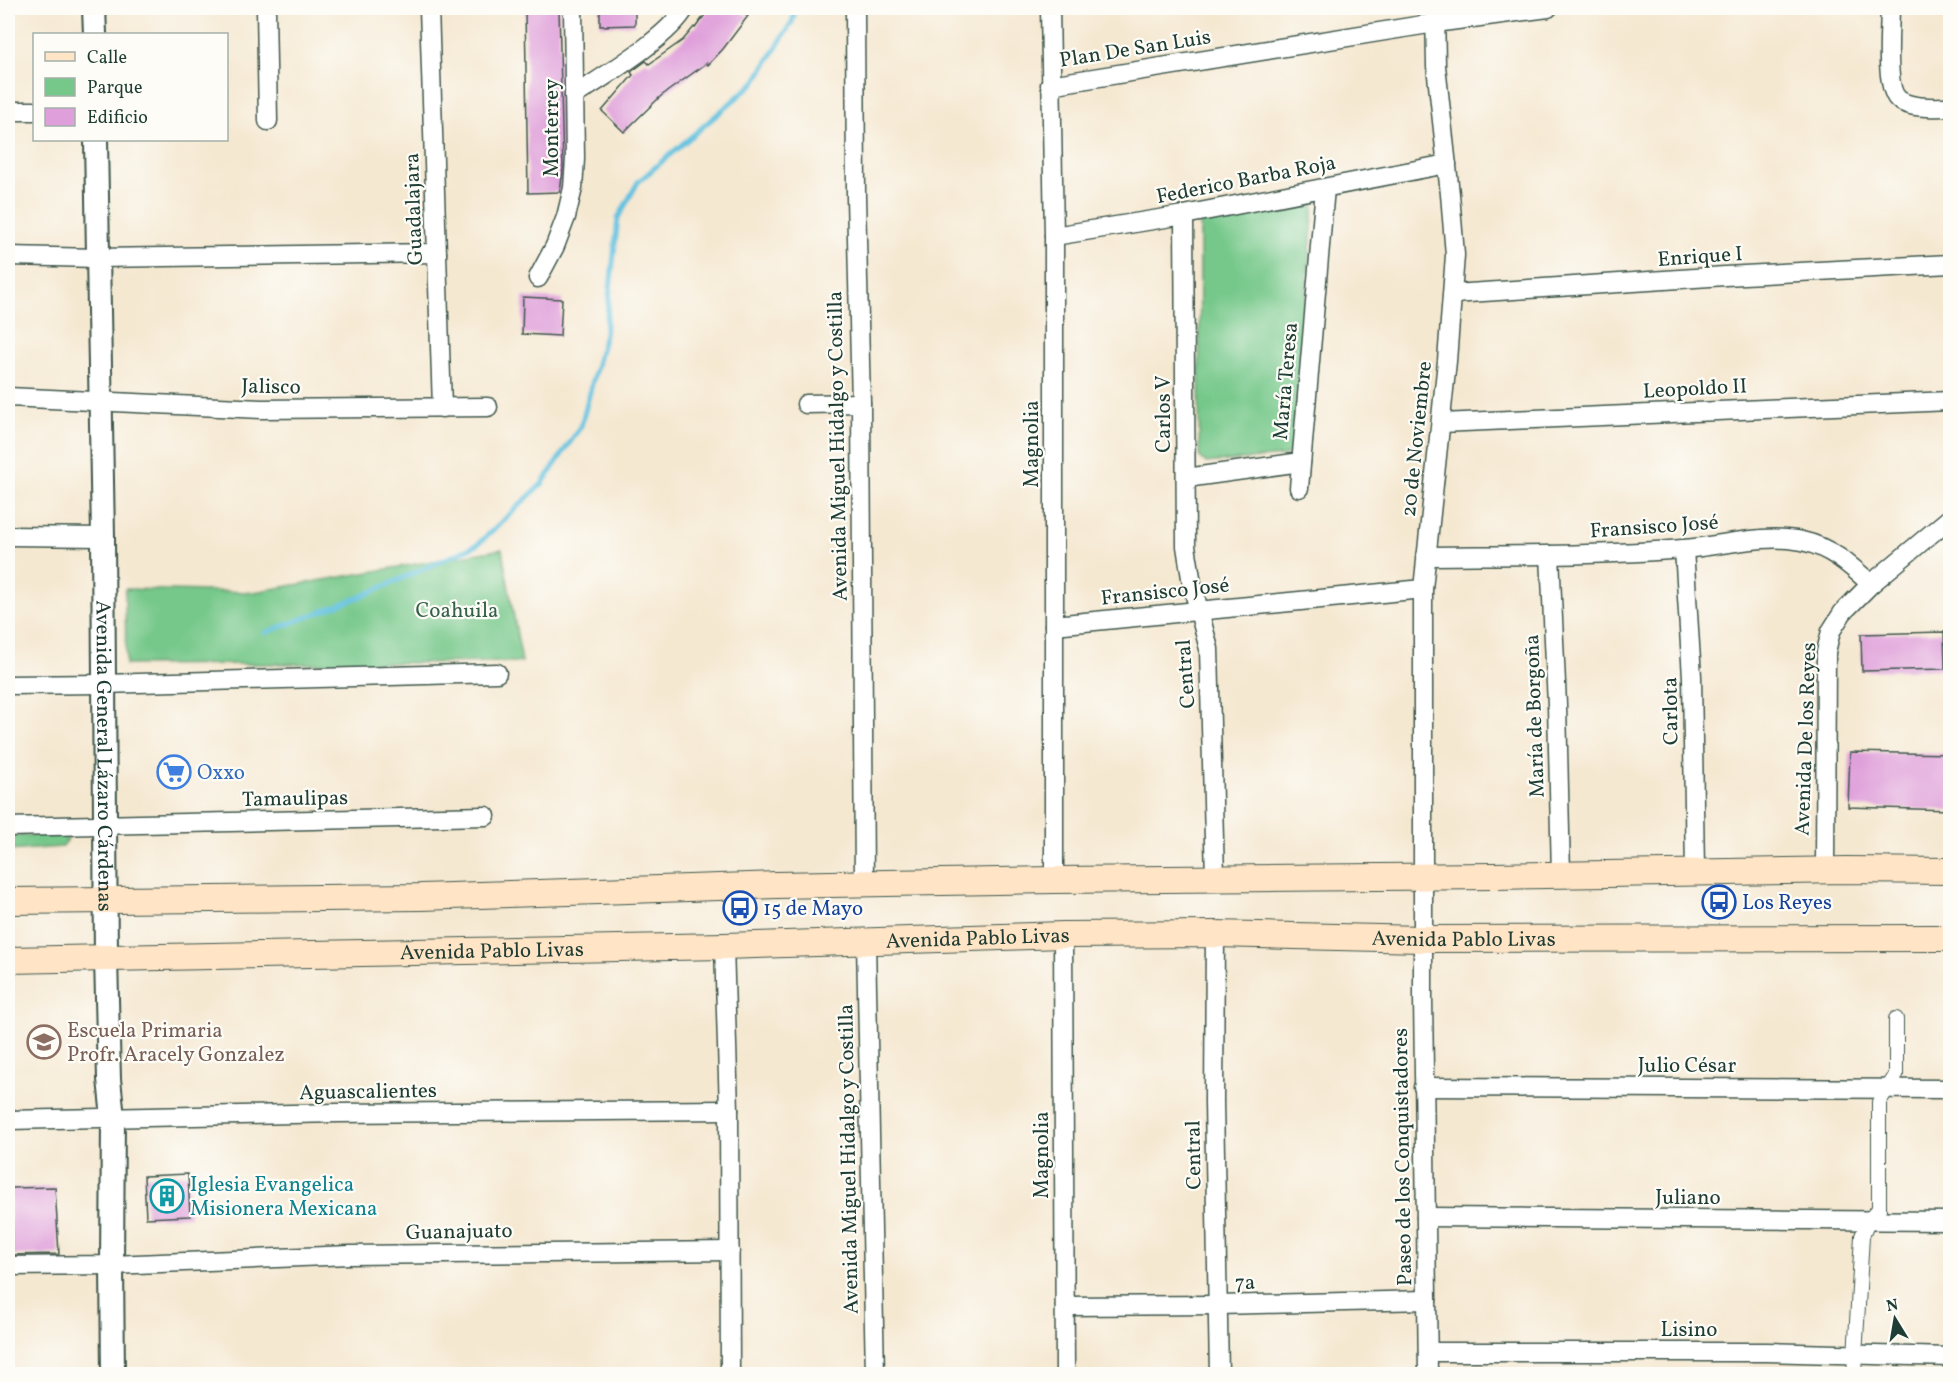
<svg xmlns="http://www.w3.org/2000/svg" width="1958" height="1382" font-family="Vollkorn,serif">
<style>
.green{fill:#76c88a;stroke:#4a825f;stroke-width:1.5}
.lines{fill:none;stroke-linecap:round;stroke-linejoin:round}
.stream{stroke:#61c1df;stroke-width:5}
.building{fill:#df9fda}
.pedestrian-casing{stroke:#3f574c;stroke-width:16}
.minor-casing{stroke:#3f574c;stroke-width:21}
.tertiary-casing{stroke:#3f574c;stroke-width:26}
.secondary-casing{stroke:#3f574c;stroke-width:28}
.pedestrian{stroke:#fff;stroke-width:14}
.minor{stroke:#fff;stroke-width:18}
.tertiary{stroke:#fff;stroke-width:22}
.secondary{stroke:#ffe4c6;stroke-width:26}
.labels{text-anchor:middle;stroke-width:4.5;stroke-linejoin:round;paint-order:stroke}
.street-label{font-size:21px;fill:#1f3d34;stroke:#fdfcf7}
.park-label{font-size:21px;fill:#35604a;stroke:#fdfcf7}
.shop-label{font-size:21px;fill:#366cbe;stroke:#fdfcf7;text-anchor:start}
.transit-label{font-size:21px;fill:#164399;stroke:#fdfcf7;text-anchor:start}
.education-label{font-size:21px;fill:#785e54;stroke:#fdfcf7;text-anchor:start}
.culture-label{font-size:21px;fill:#0d838f;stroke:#fdfcf7;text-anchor:start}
</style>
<rect width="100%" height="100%" fill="#fdfcf7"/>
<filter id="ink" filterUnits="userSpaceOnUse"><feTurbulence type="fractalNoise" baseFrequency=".0167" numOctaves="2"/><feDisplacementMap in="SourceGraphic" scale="12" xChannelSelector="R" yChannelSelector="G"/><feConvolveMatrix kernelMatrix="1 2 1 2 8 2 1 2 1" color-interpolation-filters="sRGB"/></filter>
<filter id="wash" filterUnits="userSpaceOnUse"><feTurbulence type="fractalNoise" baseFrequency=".008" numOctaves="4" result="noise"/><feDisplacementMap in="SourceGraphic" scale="24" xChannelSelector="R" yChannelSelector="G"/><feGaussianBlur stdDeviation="1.35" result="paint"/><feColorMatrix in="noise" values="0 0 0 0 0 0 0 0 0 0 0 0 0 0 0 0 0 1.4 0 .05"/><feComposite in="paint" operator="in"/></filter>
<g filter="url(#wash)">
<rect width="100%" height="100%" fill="#f5e8d1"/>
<g class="green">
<path d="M1306,195L1314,206L1292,450L1284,456L1206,463L1199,456L1200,222L1210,214Z"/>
<path d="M502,549L522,662L126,665L125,589L254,592Z"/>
<path d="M72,834L62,847L8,851V836Z"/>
</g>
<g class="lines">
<path class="stream" d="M265,633L365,595L477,545L542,484L581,426L605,334L618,218L638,182L755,82L792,22L796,8"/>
</g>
<g id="blocks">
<g class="building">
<path d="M525,8H559L563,169L560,192L528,193Z"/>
<path d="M600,8H635V25L600,26Z"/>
<path d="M710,8H736L748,16L723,49L708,65L707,63L661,96L624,132L602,111L633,75L631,72L646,61L649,64L683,40L694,27L695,28Z"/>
<path d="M523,297L562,299L560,336L522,334Z"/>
<path d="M1944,632L1945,669L1862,671L1861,634Z"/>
<path d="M1850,752L1950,754V810L1848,807Z"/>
<path d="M188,1174L190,1216L146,1218L144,1176Z"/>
<path d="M55,1187L59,1254L8,1255L11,1188Z"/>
</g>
</g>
</g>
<g filter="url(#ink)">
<use href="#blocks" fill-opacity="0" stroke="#3f574c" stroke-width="1.5"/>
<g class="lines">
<defs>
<path id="pedestrian" d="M1854,1374L1862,1236L1869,1220L1879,1209V1102L1896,1075V1019"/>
<g id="minor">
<path d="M266,8L268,121"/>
<path d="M429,8L442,408"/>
<path d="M855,8L856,197L861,403L864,885"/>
<path d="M1050,8L1054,236V880"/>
<path d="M1890,8C1890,27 1884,89 1899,100C1912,109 1936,107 1950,107"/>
<path d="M1050,85L1435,23L1548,8"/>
<path d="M574,96C604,76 668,38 685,8"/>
<path d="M8,111H34"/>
<path d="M1184,215L1186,546L1192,584L1209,649L1215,878"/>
<path d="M1054,236L1184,215L1447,164"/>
<path d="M8,256L98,258L437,253"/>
<path d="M538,278L555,246L566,217L573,188L575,159L573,8"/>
<path d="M1453,294L1725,276L1950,264"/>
<path d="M8,397L261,409L488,407"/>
<path d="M806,404L861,403"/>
<path d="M1441,423L1950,401"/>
<path d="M1186,478L1301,462"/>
<path d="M1299,488L1325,188"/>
<path d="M8,536L103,537"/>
<path d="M1684,549L1692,677L1695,872"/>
<path d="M1550,555L1557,705L1561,875"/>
<path d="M1426,556C1512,555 1598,556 1683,549C1722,546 1763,533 1802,541C1830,547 1850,565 1871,584"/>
<path d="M1054,625L1423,589"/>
<path d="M8,685L103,684L497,673"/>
<path d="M8,827L486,816"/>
<path d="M1825,870L1826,652L1831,631L1843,612L1871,584L1950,518"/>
<path d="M1215,934L1214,1102L1219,1374"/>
<path d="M1063,935L1065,1374"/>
<path d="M866,942L875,1374"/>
<path d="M724,946L729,1110L730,1374"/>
<path d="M1423,1087L1950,1089"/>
<path d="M8,1120L337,1113L729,1110"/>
<path d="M1426,1217L1950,1221"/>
<path d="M8,1266L112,1265L350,1255L730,1251"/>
<path d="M1065,1306L1218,1305L1427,1300"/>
<path d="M1428,1352H1766L1950,1357"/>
<path d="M1428,1374L1423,997V589L1447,361L1455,255L1450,194L1436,66L1435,8"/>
</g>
<g id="tertiary">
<path d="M94,8L95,34"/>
<path id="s1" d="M96,140L103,537L106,958L109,1079L113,1118L112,1265L113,1374"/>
</g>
<g id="secondary">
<path d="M8,901L421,897L776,885L1054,880L1494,876L1846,870L1950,871"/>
<path id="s2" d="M8,960L724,946L1063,935L1215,934L1422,939L1950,938"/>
</g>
</defs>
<use href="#pedestrian" class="pedestrian-casing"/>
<use href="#minor" class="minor-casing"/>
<use href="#tertiary" class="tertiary-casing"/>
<use href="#secondary" class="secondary-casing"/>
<use href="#pedestrian" class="pedestrian"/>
<use href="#minor" class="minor"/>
<use href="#tertiary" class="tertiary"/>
<use href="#secondary" class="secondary"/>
</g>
</g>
<defs>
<symbol id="supermarket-ring" viewBox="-11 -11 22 22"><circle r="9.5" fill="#fdfcf7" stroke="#3f7fe0" stroke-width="1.5"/><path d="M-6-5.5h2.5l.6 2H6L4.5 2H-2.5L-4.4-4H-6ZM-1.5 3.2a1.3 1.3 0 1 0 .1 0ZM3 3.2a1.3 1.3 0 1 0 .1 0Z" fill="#3f7fe0"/></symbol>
<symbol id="bus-ring" viewBox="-11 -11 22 22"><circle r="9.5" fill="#fdfcf7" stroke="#1a4fb4" stroke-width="1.5"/><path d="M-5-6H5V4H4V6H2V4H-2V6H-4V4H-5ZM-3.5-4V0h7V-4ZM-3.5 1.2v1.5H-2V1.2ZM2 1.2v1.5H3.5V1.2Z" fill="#1a4fb4"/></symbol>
<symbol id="school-ring" viewBox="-11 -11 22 22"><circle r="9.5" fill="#fdfcf7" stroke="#8d6e63" stroke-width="1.5"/><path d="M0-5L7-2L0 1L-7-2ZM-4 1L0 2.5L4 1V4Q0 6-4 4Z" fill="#8d6e63"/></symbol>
<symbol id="building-ring" viewBox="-11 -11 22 22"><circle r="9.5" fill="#fdfcf7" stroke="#0f9aa8" stroke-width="1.5"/><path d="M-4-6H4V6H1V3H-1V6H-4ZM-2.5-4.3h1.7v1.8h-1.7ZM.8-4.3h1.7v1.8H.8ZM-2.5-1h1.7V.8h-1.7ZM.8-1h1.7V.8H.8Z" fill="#0f9aa8"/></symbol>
</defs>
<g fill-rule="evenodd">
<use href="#supermarket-ring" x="155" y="753" width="38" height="38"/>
<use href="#bus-ring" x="1700" y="883" width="38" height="38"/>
<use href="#bus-ring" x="721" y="889" width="38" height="38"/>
<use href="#school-ring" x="25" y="1023" width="38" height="38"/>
<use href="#building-ring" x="148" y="1177" width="38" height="38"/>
</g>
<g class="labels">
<g class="street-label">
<text transform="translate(1135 48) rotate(-9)" y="7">Plan De San Luis</text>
<text transform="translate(551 128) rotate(-90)" y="7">Monterrey</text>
<text transform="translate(1246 179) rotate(-11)" y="7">Federico Barba Roja</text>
<text transform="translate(413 209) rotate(-92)" y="7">Guadalajara</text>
<text transform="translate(1700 256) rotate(-4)" y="7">Enrique I</text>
<text transform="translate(1285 381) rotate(-85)" y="7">María Teresa</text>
<text transform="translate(271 386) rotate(1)" y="7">Jalisco</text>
<text transform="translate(1695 388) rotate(-3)" y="7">Leopoldo II</text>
<text transform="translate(1163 414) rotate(-90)" y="7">Carlos V</text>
<text transform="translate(1416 439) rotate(-84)" y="7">20 de Noviembre</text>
<text transform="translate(1031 444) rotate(-90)" y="7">Magnolia</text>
<text transform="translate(837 446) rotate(-91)" y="7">Avenida Miguel Hidalgo y Costilla</text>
<text transform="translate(1654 526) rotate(-4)" y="7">Fransisco José</text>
<text transform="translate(1165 591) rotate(-6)" y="7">Fransisco José</text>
<text transform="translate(1185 674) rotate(-94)" y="7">Central</text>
<text transform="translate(1670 711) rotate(-91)" y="7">Carlota</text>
<text transform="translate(1534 716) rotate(-92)" y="7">María de Borgoña</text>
<text transform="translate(1805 739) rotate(-88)" y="7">Avenida De los Reyes</text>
<text dy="7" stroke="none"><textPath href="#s1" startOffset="616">Avenida General Lázaro Cárdenas</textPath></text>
<text transform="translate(295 798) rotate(-1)" y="7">Tamaulipas</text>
<text dy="7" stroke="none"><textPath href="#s2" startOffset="970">Avenida Pablo Livas</textPath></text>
<text dy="7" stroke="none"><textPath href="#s2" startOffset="1456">Avenida Pablo Livas</textPath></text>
<text dy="7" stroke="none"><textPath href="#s2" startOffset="484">Avenida Pablo Livas</textPath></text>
<text x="1687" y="1072">Julio César</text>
<text transform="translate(368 1091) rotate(-1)" y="7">Aguascalientes</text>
<text transform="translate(1041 1155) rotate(-90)" y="7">Magnolia</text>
<text transform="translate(1193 1155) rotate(-91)" y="7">Central</text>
<text transform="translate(1402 1157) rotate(-91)" y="7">Paseo de los Conquistadores</text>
<text transform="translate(848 1159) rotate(-91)" y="7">Avenida Miguel Hidalgo y Costilla</text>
<text x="1688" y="1204">Juliano</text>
<text transform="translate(459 1231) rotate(-1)" y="7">Guanajuato</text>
<text transform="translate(1245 1282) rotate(-2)" y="7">7a</text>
<text x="1689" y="1336">Lisino</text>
</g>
<g class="park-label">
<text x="457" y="617">Coahuila</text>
</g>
<g class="shop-label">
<text x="197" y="779">Oxxo</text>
</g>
<g class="transit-label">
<text x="1742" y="909">Los Reyes</text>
<text x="763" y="915">15 de Mayo</text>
</g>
<g class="education-label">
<text x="67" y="1037">Escuela Primaria<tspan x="67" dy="24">Profr. Aracely Gonzalez</tspan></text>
</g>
<g class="culture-label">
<text x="190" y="1191">Iglesia Evangelica<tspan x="190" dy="24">Misionera Mexicana</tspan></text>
</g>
</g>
<rect width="1958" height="1382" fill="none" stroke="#fdfcf7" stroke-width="30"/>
<rect x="33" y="33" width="195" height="108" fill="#fdfcf7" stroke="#a4b0a9" stroke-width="1.5"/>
<rect x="45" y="52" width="30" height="9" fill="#ffe4c6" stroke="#a4b0a9" stroke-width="1.5"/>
<text x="87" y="63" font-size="18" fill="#1f3d34">Calle</text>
<rect x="45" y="78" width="30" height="18" fill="#76c88a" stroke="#a4b0a9" stroke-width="1.5"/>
<text x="87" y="93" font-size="18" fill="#1f3d34">Parque</text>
<rect x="45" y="108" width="30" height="18" fill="#df9fda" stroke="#a4b0a9" stroke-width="1.5"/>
<text x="87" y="123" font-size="18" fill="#1f3d34">Edificio</text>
<g transform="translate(1895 1319) rotate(349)" stroke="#fdfcf7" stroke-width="4.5" paint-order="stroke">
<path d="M0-4.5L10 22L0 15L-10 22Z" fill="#1f3d34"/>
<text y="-9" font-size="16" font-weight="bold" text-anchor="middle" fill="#1f3d34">N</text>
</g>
</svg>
